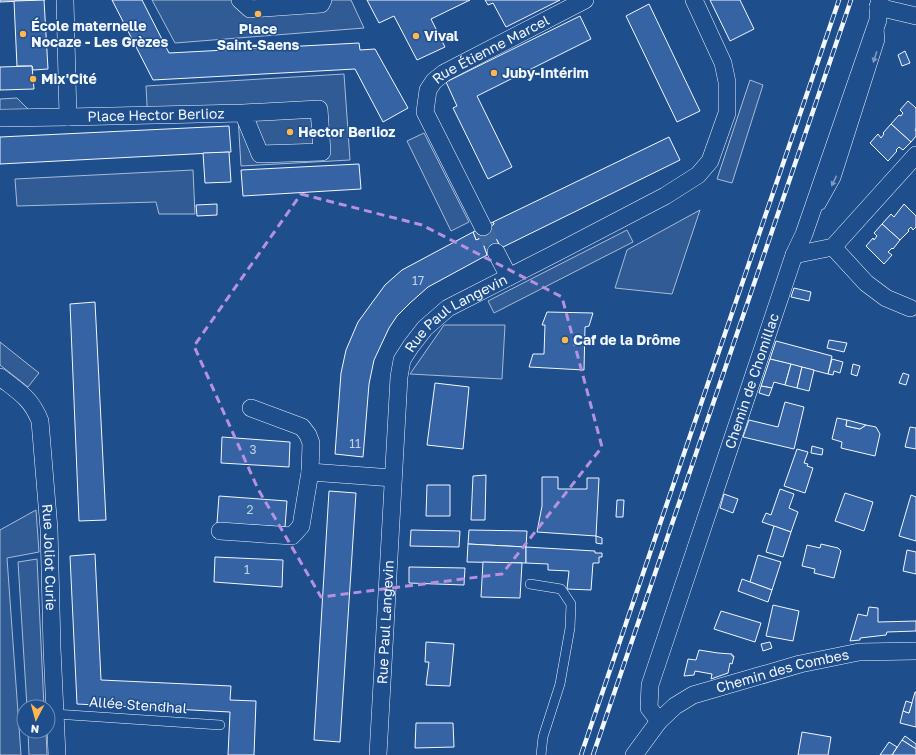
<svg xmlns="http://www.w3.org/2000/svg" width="916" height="755" font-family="'Golos Text',sans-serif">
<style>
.built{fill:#305b95;stroke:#a8bbd7}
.building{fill:#3563a3;stroke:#f2f6ff}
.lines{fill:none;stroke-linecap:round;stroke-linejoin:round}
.minor-tunnel{stroke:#3f679d;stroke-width:17;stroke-dasharray:17 8;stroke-linecap:butt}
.service-casing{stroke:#f2f6ff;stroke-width:10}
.minor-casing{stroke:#f2f6ff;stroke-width:18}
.service{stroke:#1f4e8c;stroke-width:9}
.minor{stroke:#1f4e8c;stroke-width:17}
.rail-casing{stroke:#f2f6ff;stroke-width:4.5}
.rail{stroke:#1f4e8c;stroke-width:3;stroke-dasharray:9;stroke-linecap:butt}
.oneway{fill:#7e9ac0}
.marked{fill:none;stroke:#b691df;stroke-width:3;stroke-dasharray:8 5;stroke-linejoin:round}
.poi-dot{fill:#ffb74d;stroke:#1f4e8c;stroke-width:1.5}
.labels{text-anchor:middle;stroke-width:3;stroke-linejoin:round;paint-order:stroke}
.number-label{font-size:12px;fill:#c3d1e8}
.poi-label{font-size:14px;font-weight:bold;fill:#f2f6ff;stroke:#1f4e8c;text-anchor:start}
.street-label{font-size:14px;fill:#f2f6ff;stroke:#1f4e8c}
</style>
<rect width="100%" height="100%" fill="#1f4e8c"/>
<g class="built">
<path d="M152,0H351L364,28L175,43Z"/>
<path d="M344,74L350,160L241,166L238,117L148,123L146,86Z"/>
<path d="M750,80L763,85L732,183L717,179Z"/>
<path d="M17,98L29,110L0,112V99Z"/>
<path d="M424,133L469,222L451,231L407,141Z"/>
<path d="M193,170L195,214H159L156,202L17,206L15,179Z"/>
<path d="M700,210L672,294L615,288L627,250Z"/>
<path d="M627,230L633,242L494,313L488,301Z"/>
<path d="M444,325H505L502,379L410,374Z"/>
<path d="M0,342L39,373L28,387L0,365Z"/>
<path d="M36,510L39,552L7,558L21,755H0V530Z"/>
<path d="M37,559L44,707H27L18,562Z"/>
<path d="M28,731H46L47,755H29Z"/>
</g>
<g class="building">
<path d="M0,0H45L0,2Z"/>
<path d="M44,0L48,69L33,70L32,66H17L14,1Z"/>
<path d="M112,0H142L169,53L359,43L360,50L375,49L408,108L383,122L355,69L153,80Z"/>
<path d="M367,0H470L431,19L445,47L417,60L394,16L379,23Z"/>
<path d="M485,0H560L506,27L493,3L488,5Z"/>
<path d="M710,0H740L754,29L730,41Z"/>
<path d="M649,4L700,111L677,122L626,16Z"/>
<path d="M580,16L591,39L477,96L512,167L488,179L453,108L457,106L446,82Z"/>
<path d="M905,51L910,63L902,66L898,55Z"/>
<path d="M32,66L34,89L0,90V67Z"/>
<path d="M908,101L916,108V128L915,130L916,131V136L911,142L891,124L899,115L901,116L903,113L900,110Z"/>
<path d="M891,124L911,142L903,150L899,147L896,150L897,151L888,161L870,143L878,134L881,138L884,134L883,133Z"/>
<path d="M229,126L231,152L0,164V137Z"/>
<path d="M669,137L680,160L501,248L490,227L494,224L493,222Z"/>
<path d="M229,152L231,182L205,183L203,153Z"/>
<path d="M359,164L361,189L243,196L241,170Z"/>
<path d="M217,204V215L197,216L196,205Z"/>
<path d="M904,204L916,216V227L913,230L911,227L908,230L909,231L900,240L882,224L891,214L894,217Z"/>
<path d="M493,222L494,224L490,227L501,248L487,255L481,238L476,240L473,232Z"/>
<path d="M882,224L900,240L893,249L892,248L888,252L892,255L884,264L866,246L873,238L874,240L877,236L874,233Z"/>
<path d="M473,232L476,240L481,238L487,255L428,287L410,303L397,316L389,328L374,360L369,384L363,457L335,454L341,373L346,350L358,322L385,285L402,270Z"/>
<path d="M794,288L811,292L809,301L791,297Z"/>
<path d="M95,302L106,520L79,521L70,304Z"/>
<path d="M547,312L593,313L589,326L585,327L584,370L529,367L533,354H544L545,325H542Z"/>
<path d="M829,340L847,343L844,352L827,348Z"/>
<path d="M776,341L832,356L828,374L770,359Z"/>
<path d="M770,359L791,364L785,385L774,382L772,388L761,386Z"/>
<path d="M832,359L843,362L840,373L834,371L833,375L828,374Z"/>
<path d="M791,364L802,367L797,388L785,385Z"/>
<path d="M853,364L860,366L857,376L851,374Z"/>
<path d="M802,367L814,370L809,391L797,388Z"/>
<path d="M903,373L909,375L906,385L899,383Z"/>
<path d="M435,383L469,387L463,449L427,445Z"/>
<path d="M761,386L772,388L769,396L759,393Z"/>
<path d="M785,402L804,407L794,449L743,437L749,420L778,427Z"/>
<path d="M837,418L847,420L846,426L860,429L866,425L876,427L880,434L875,456L841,448L842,442L832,439Z"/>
<path d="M847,420L866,425L860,429L846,426Z"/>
<path d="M910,427L916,428V449L905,447Z"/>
<path d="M222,437L290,442L289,467L221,463Z"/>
<path d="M812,446L823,449L822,455L811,453Z"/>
<path d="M797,449L808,452L804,463L808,464L807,466L813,468L805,493L784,486Z"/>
<path d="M486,475L485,520H471L473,476Z"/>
<path d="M542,477H558V489H587V478H599L596,536L537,532L542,506Z"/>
<path d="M427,485H450V516H426Z"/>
<path d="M780,489L794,494L789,508L798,512L791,532L762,522L766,513L771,515Z"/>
<path d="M329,491L356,493L340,742L314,740Z"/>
<path d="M845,493L873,502L864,531L835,521Z"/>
<path d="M724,494L738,499L733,513L720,508Z"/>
<path d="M911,495L916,497V541L899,536Z"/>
<path d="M219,496L287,501L285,527L217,523Z"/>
<path d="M617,500H624L623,517H616Z"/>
<path d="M774,526L791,532L783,557L766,552Z"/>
<path d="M411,530L460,531L459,547L410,546Z"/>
<path d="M469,530L527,531L526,547L468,544Z"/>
<path d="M596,536L602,538V544L596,543Z"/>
<path d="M468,544L526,547V563L467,562Z"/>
<path d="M821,544L838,548L841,551L834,578L814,573L815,569L802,566L807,545L820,548Z"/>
<path d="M526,547L595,551V553H602V557H599V563H593L591,590L567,589L569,571L548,570V564L526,563Z"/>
<path d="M907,550L916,552V574L903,571Z"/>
<path d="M95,554L101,680L231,686L230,700L256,701L254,755H228L230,712L77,704L70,556Z"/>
<path d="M758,555L781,562L772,590L750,582Z"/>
<path d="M215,557L283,560L282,587L214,582Z"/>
<path d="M483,562L522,563L520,598L481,597Z"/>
<path d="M409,567L465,568L464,585L409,583Z"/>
<path d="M742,579L772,590L768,602L738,591Z"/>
<path d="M773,605L799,611L793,641L766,636Z"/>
<path d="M869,607L878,608V622L916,621V631L887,632L886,635L860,638V640L850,641L858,614L867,616Z"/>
<path d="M721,611L761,623L755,642L714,629Z"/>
<path d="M426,642L454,644L450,686L426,685L429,662H425Z"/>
<path d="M770,642L772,648L763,651L761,644Z"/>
<path d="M699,650L718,653L732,654V656H734L732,664L730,663L728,673L711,679L712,674L695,671L694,675L684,676L688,659L696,660Z"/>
<path d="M915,692H916V727L900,723L903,711L909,713Z"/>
<path d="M906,701L912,703L909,713L903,711Z"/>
<path d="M416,723H453L454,747L415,748Z"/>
<path d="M802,732L831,737L828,755H798Z"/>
<path d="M905,736L916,744V749L902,740Z"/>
<path d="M902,740L916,749V755H892Z"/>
<path d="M889,742L897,747L892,755H880Z"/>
</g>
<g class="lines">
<path class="minor-tunnel" d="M483,227L496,252"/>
<defs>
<g id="service">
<path d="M821,205L836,178L880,40L879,29"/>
<path d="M530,584L561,589L571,604L570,628L560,684L543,737L541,755"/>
<path d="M55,714L220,725"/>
</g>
<g id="minor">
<path d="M240,0L250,9L321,4L323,0"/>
<path d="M878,7L916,16"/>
<path id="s1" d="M68,117L243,113L260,154L322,152L319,109L243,113"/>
<path d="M0,118L68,117L65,0"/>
<path id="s2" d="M483,227L425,112L428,90L434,81L444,73L585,0"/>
<path d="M833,247L866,283L886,298L910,308"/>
<path d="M496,252L509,277"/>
<path d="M794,255L833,247L916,155"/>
<path id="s3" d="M0,377C19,392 31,398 40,421L49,529L52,648L57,755"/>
<path d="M251,408L302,427L308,435L311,443L310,472"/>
<path d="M220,531L292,536L301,526L310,472L393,478"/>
<path id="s4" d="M659,721L649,708L650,685L794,255L804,234L878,20V7L880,0"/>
<path id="s5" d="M378,755L399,377L402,360L411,346L425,328L448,308L552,255L665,196L698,175L710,161L727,113V82L723,63L694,0"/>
<path id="s6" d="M634,755L659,721L675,706L693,695L800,664L859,652L916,651"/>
</g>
</defs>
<use href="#service" class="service-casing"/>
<use href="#minor" class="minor-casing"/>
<use href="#service" class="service"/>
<use href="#minor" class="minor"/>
<defs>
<g id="rail">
<path d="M581,755L839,0"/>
<path d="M593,755L851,0"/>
</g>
</defs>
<use href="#rail" class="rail-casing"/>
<use href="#rail" class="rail"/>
</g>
<defs><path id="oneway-solid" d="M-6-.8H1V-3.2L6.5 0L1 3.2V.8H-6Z"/></defs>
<g class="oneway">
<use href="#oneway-solid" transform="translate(875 57) rotate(108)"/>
<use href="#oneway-solid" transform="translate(834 181) rotate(116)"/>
</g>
<path class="marked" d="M301,194L422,225L562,297L602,447L502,574L321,597L258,489L194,346Z"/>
<g class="poi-dot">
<circle cx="258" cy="14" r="4"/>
<circle cx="23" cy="34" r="4"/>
<circle cx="416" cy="36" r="4"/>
<circle cx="494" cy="73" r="4"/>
<circle cx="33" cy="79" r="4"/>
<circle cx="290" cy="132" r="4"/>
<circle cx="565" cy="340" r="4"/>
</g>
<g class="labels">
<g class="number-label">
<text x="418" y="285">17</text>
<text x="355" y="448">11</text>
<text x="253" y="454">3</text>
<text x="250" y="514">2</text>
<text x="247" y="574">1</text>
</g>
<g class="poi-label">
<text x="31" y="31">École maternelle<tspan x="31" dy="16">Nocaze - Les Grèzes</tspan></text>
<text x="258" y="34" text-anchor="middle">Place<tspan x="258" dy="16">Saint-Saens</tspan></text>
<text x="424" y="41">Vival</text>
<text x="502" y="78">Juby-Intérim</text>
<text x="41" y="84">Mix'Cité</text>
<text x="298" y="137">Hector Berlioz</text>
<text x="573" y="345">Caf de la Drôme</text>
</g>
<g class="street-label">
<text dy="5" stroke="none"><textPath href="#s2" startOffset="227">Rue Étienne Marcel</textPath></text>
<text dy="5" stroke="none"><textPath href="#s1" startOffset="88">Place Hector Berlioz</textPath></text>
<text dy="5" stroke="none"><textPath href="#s5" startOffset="469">Rue Paul Langevin</textPath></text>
<text dy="5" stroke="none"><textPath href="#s4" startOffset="360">Chemin de Chomillac</textPath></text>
<text dy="5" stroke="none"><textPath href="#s3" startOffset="197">Rue Joliot Curie</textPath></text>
<text dy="5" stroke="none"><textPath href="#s5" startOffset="133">Rue Paul Langevin</textPath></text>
<text dy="5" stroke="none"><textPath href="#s6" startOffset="178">Chemin des Combes</textPath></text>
<text transform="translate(138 705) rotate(4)" y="5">Allée Stendhal</text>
</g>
</g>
<g transform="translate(36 719) rotate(186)"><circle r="19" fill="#1f4e8c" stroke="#7391ba"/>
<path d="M0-3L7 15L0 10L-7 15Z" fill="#ffb74d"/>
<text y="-6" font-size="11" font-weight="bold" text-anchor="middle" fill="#f2f6ff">N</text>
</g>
</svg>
